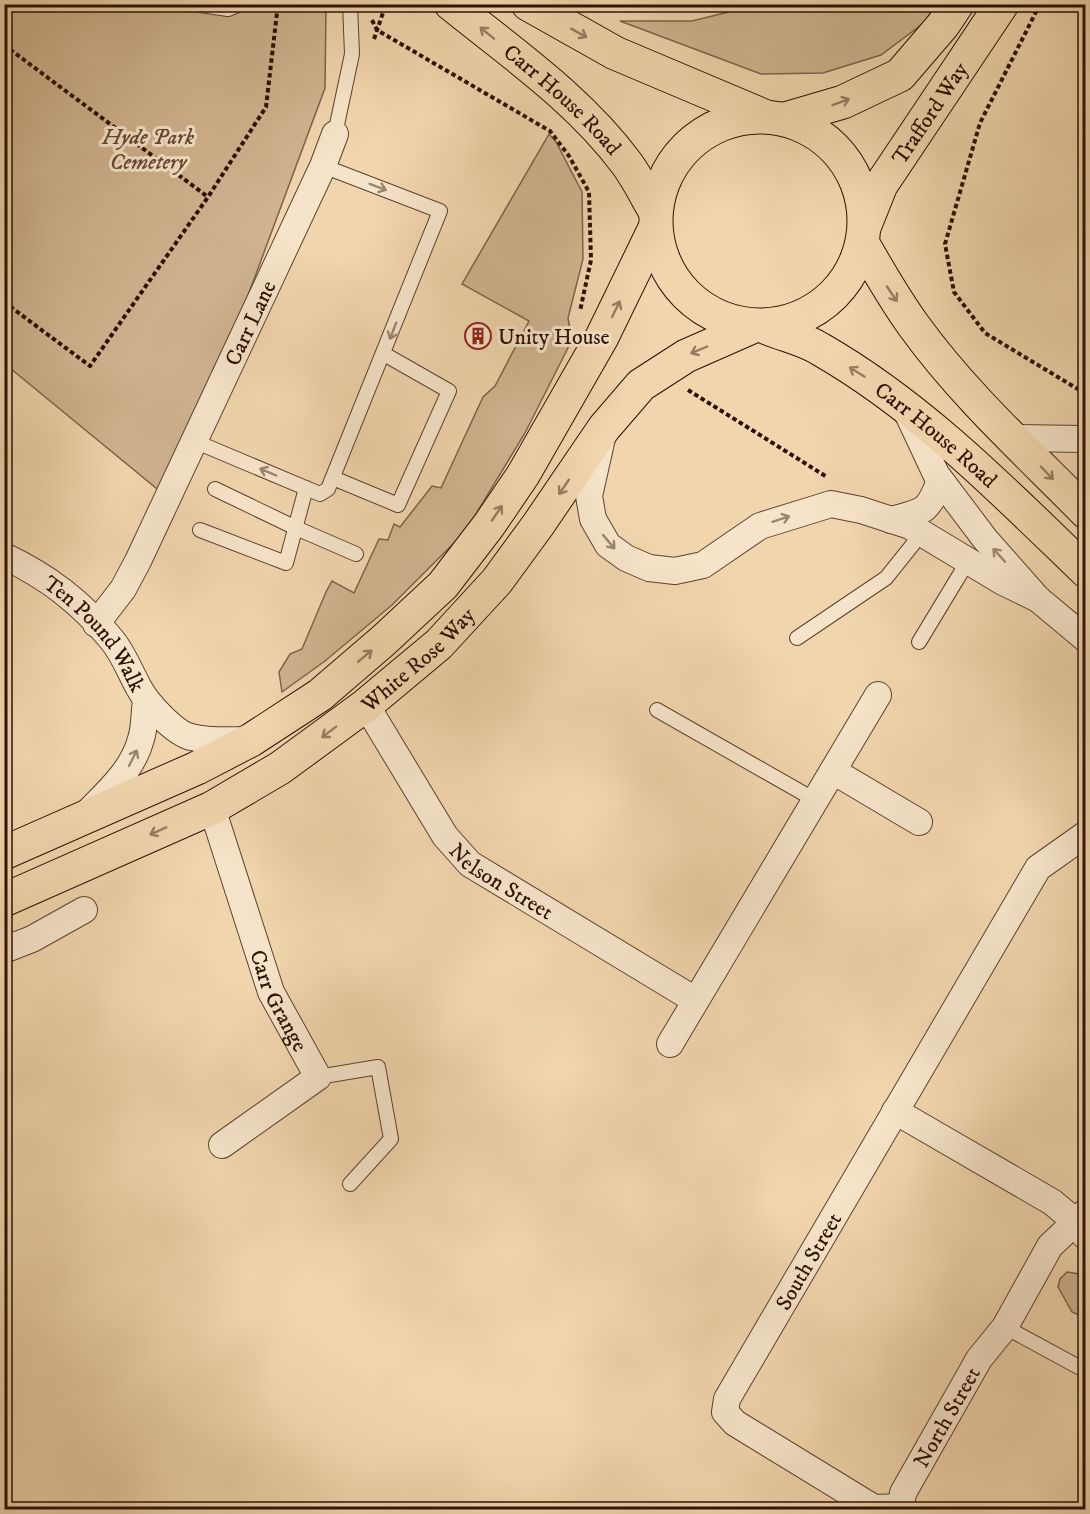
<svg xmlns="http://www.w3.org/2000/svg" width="1090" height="1514" font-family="'IM FELL DW Pica',serif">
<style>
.green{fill:#d0b490;stroke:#7e624a;stroke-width:1.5}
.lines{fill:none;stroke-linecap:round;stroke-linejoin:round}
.lane-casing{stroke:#5d412f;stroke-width:16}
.street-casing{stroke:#5d412f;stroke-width:28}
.highway-casing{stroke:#2c1005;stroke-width:35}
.path{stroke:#2c1005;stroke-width:4;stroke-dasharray:4.5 3;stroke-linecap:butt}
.lane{stroke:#f6e4ca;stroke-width:14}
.street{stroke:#f6e4ca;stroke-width:26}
.highway{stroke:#f1d5ad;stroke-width:33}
.oneway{stroke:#987c61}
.oneway2{stroke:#9b8571}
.labels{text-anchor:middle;stroke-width:6;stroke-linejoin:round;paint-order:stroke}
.street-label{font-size:22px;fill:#2c1005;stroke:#f6e4ca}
.park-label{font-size:22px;font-style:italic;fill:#654936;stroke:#f6e4ca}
.poi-label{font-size:22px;fill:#2c1005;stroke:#f6e4ca;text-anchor:start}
</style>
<rect width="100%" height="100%" fill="#f1d5ad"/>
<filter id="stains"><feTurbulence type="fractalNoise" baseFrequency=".00333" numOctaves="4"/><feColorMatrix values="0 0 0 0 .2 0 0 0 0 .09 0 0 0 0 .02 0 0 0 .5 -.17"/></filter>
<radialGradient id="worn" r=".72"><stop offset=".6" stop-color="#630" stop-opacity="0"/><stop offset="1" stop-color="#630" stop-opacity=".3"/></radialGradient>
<g class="green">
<path d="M4,5H326L325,88L194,441L167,497L5,364Z"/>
<path d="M757,5H935L925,22L881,55L823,73L761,74L620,21H692Z"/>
<path d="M549,134L556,142L582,192L583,259L568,318L572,340L525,433L465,532L392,605L325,661L282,692L279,672L290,654L302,649L326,592L332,581L354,593L379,539L388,540L394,524L400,527L432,486L441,488L483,397L495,386L529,321L462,284Z"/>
<path d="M1067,1272L1085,1275V1318L1072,1312L1058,1287L1060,1279Z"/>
</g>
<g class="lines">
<defs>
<g id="lane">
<path d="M194,4L228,9L240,4"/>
<path d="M335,134L352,54L350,4"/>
<path d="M194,441L320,494L328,489L440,211L323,166"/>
<path d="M333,478L398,505L449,391L384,354"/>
<path d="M215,489L296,528L356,554"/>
<path d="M200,530L286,563L306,488"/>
<path d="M797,638L886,578L922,533"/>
<path d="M919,642L968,561"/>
<path d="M657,710L815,800"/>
<path d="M318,1077L378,1067L391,1139L350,1184"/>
<path d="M1005,1327L1086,1371"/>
</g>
<g id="street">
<path d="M906,410L936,474L985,539L1038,599L1086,639"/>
<path d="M602,438L589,496L593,519L608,545L626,558L649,568L675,571L703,565L760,526L831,504L861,510L910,526L1003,582L1038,599"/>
<path d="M1013,438L1086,439"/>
<path d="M891,520C924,511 928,513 940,480"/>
<path id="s1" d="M4,556C48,577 81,602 112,640C123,653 130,672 139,688C147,703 174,733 191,737C210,742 231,740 251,740"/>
<path id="s2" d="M96,624L123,589L138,561L323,166L335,134"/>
<path id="s3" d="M366,705L445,836L470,864L695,1000"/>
<path d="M833,771L919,822"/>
<path id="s4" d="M212,808L271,992L318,1077L222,1145"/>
<path d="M89,811C110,790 133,769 141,739C145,727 144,713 146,701"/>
<path d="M4,950L32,939L84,910"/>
<path d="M670,1044L878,695"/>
<path d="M895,1111L1052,1202L1076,1222L1084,1235"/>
<path id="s5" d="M901,1507L874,1508L735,1423L725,1412L727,1399L1038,868L1086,834"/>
<path id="s6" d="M904,1510L901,1507L903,1493L979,1359L1005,1327L1050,1246L1086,1212"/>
</g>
<g id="highway">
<path id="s7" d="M451,4C513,54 580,100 627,164C638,179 646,196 655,211"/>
<path d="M528,4L615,53L764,116"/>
<circle cx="760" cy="221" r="104"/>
<path d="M785,119L843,102L900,75L943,25L957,4"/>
<path id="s8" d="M865,225L881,185L1002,4"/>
<path d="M863,244C879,272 895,300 914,326C963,394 1027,452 1086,512"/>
<path id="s9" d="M765,327C783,335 804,339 820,349C921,407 1003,491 1086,571"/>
<path d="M4,853L197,768L251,740L320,695L384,640L443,585L489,525L523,475L602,337L655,228"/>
<path id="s10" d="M4,900L212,808L280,768L366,705L439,644L497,581L538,525L604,428L641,385L686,356L752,327"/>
</g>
</defs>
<use href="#lane" class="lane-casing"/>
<use href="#street" class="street-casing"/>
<use href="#highway" class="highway-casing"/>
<g class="path">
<path d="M1040,4L980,123L945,244L954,292L985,333L1086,394"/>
<path d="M372,20L377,30L550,131L569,156L589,192L591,260L580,311"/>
<path d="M374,39L386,4"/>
<path d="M4,45L208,197"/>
<path d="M4,302L90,366L208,197L266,107L278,4"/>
<path d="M688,390L827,477"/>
</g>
<use href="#lane" class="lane"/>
<use href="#street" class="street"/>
<use href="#highway" class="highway"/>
</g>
<defs><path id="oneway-shaft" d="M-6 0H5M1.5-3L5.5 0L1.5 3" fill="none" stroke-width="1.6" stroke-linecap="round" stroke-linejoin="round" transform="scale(1.5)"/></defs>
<g class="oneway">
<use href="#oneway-shaft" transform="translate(487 33) rotate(-141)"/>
<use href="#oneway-shaft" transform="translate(579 33) rotate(29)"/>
<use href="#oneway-shaft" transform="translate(841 102) rotate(-20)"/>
<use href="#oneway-shaft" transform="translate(892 294) rotate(56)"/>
<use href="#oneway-shaft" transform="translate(616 309) rotate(-64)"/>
<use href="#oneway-shaft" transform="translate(699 350) rotate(157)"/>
<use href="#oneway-shaft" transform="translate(857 372) rotate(-148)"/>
<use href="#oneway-shaft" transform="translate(1047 473) rotate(46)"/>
<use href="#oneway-shaft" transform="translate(564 487) rotate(124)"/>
<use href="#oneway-shaft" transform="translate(497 513) rotate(-56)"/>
<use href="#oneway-shaft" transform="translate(365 656) rotate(-40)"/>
<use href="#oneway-shaft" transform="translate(329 732) rotate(143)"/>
<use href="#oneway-shaft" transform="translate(158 831) rotate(156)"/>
</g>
<g class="oneway2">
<use href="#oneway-shaft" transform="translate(378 187) rotate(21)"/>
<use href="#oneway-shaft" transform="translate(393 331) rotate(111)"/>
<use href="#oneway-shaft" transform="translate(268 472) rotate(-157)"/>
<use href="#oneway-shaft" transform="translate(781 519) rotate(-18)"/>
<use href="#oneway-shaft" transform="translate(609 542) rotate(50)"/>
<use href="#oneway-shaft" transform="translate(999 555) rotate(-132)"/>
<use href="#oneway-shaft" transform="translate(133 758) rotate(-63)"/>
</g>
<defs>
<symbol id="building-ring" viewBox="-11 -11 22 22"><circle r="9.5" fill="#f6e4ca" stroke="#8f2418" stroke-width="1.5"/><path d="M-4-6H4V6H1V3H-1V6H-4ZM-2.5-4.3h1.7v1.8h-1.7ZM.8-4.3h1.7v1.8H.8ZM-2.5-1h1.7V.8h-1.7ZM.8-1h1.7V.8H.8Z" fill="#8f2418"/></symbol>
</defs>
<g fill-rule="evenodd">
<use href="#building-ring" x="463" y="321" width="30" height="30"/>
</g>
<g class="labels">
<g class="street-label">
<text dy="8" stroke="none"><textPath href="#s7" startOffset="147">Carr House Road</textPath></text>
<text dy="8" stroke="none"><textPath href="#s8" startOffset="130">Trafford Way</textPath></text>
<text dy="8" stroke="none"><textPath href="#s2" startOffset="339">Carr Lane</textPath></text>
<text dy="8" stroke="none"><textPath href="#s9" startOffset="204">Carr House Road</textPath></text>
<text dy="8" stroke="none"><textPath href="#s1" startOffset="122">Ten Pound Walk</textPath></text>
<text dy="8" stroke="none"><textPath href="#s10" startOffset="482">White Rose Way</textPath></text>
<text dy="8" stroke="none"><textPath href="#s3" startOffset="226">Nelson Street</textPath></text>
<text dy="8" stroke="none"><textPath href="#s4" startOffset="204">Carr Grange</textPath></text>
<text dy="8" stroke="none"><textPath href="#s5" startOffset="378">South Street</textPath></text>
<text dy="8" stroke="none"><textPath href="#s6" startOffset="106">North Street</textPath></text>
</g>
<g class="park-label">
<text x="148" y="144">Hyde Park<tspan x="148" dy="25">Cemetery</tspan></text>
</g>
<g class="poi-label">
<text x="498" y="344">Unity House</text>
</g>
</g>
<rect width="1090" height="1514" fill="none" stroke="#f1d5ad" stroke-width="24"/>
<rect x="6" y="6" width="1078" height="1502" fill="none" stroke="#2c1005" stroke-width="3"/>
<rect x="12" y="12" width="1066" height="1490" fill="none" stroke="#2c1005" stroke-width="1.5"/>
<rect width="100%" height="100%" filter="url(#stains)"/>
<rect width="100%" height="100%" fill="url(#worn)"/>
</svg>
